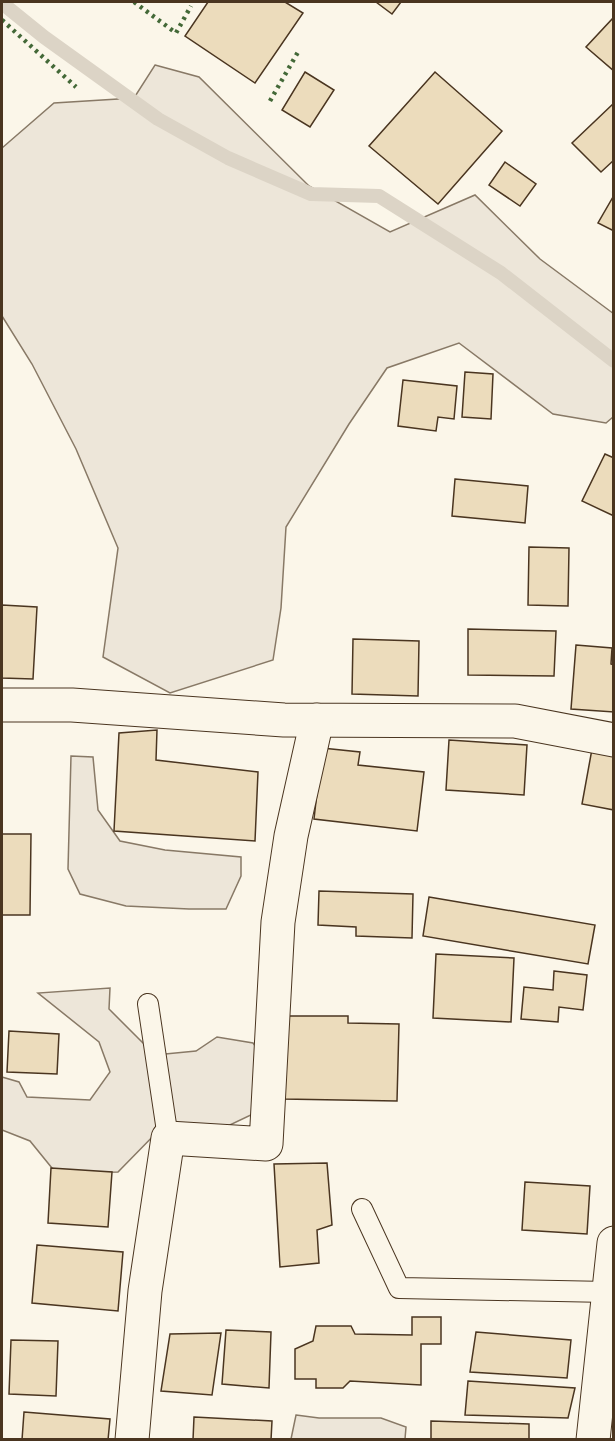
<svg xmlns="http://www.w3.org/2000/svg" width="615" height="1441" font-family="'Crimson Pro',serif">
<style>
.green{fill:#ede6d9;stroke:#887966;stroke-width:1.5}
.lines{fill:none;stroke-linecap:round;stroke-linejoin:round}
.stream{stroke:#dcd4c6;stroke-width:14}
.building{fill:#ecdcbc;stroke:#4a3520;stroke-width:1.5}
.service-casing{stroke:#4a3520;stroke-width:22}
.minor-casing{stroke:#4a3520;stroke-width:35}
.service{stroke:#fbf6e9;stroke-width:20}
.minor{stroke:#fbf6e9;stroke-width:33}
.hedge{stroke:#436837;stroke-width:4.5;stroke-dasharray:3 4.5;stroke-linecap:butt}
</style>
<rect width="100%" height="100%" fill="#fbf6e9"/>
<g class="green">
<path d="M155,65L199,77L309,186L390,232L475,195L540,259L614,314L613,417L606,423L553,414L459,343L387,368L349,424L286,527L281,608L273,660L170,693L103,657L118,548L76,449L32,364L2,316V148L54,103L134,98Z"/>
<path d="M71,756L93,757L98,810L120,841L165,850L241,857V876L226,909H189L126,906L80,894L68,869Z"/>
<path d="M110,988L109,1009L155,1055L196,1051L217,1037L253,1043L270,1066L253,1114L211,1134L163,1126L118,1172L56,1173L30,1141L2,1130V1077L19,1082L27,1097L90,1100L110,1072L99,1042L38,993Z"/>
<path d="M296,1415L319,1418H381L406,1427L405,1439H291Z"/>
</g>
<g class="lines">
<path class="stream" d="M2,3L44,37L158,119L228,158L311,194L379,196L501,273L614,361"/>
</g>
<g class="building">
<path d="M208,2H285L303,13L255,83L185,36Z"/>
<path d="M376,2H401L392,14Z"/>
<path d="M614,17V71L586,47Z"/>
<path d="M305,72L334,90L310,127L282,110Z"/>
<path d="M435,72L502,131L438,204L369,146Z"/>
<path d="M614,103V160L601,172L572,143Z"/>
<path d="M505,162L536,184L520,206L489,185Z"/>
<path d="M613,197H614V231L598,223Z"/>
<path d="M465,372L493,374L491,419L462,417Z"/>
<path d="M403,380L457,386L454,419L438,417L436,431L398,426Z"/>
<path d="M605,454L614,458V516L582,501Z"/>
<path d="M455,479L528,486L525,523L452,516Z"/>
<path d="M529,547L569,548L568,606L528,605Z"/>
<path d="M2,605L37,607L33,679L2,678Z"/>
<path d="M468,629L556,631L554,676L468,675Z"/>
<path d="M353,639L419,641L418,696L352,694Z"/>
<path d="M576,645L612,648L611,664L614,665V712L571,709Z"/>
<path d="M157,730L156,760L258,772L255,841L114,831L119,733Z"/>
<path d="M449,740L527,745L524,795L446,790Z"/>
<path d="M322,748L360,752L358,765L424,772L417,831L314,819Z"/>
<path d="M592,749L614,753V810L582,804Z"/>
<path d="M2,834H31L30,915H2Z"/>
<path d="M319,891L413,894L412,938L356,936V927L318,925Z"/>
<path d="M429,897L595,925L588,964L423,936Z"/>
<path d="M436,954L514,958L511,1022L433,1018Z"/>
<path d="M554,971L587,975L583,1010L559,1007L558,1022L521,1019L524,987L553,990Z"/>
<path d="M284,1016H348V1023L399,1024L397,1101L283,1099Z"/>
<path d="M9,1031L59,1034L57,1074L7,1072Z"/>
<path d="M327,1163L332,1225L317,1230L319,1263L280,1267L274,1164Z"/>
<path d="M51,1168L112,1172L108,1227L48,1223Z"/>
<path d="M525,1182L590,1186L587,1234L522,1230Z"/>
<path d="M37,1245L123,1252L118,1311L32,1303Z"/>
<path d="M412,1317H441V1344H421V1385L350,1381L343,1388H316V1379H295V1349L313,1341L316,1326H351L355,1334L412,1335Z"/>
<path d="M226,1330L271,1332L269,1388L222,1384Z"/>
<path d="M476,1332L571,1340L567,1378L470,1372Z"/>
<path d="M221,1333L212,1395L161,1391L170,1334Z"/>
<path d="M11,1340L58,1341L56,1396L9,1394Z"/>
<path d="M468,1381L575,1388L568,1418L465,1415Z"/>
<path d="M24,1412L110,1419L108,1440H22Z"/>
<path d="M194,1417L272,1421L271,1440H193Z"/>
<path d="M431,1421L529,1424V1440H431Z"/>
</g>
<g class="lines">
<defs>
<g id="service">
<path d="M148,1004L168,1138"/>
<path d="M362,1209L399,1288L608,1292"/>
</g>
<g id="minor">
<path d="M2,705H72L284,720L515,721L614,740"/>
<path d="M132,1440L145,1291L168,1138L266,1144L278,922L291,836L317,720"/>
<path d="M593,1440L614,1243"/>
</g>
</defs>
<use href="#service" class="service-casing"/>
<use href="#minor" class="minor-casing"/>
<use href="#service" class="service"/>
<use href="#minor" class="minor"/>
<g class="hedge">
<path d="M134,2L176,33L191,6"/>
<path d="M2,20L76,87"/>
<path d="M270,101L298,52"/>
</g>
</g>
<rect width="615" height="1441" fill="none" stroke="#4a3520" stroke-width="6"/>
</svg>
